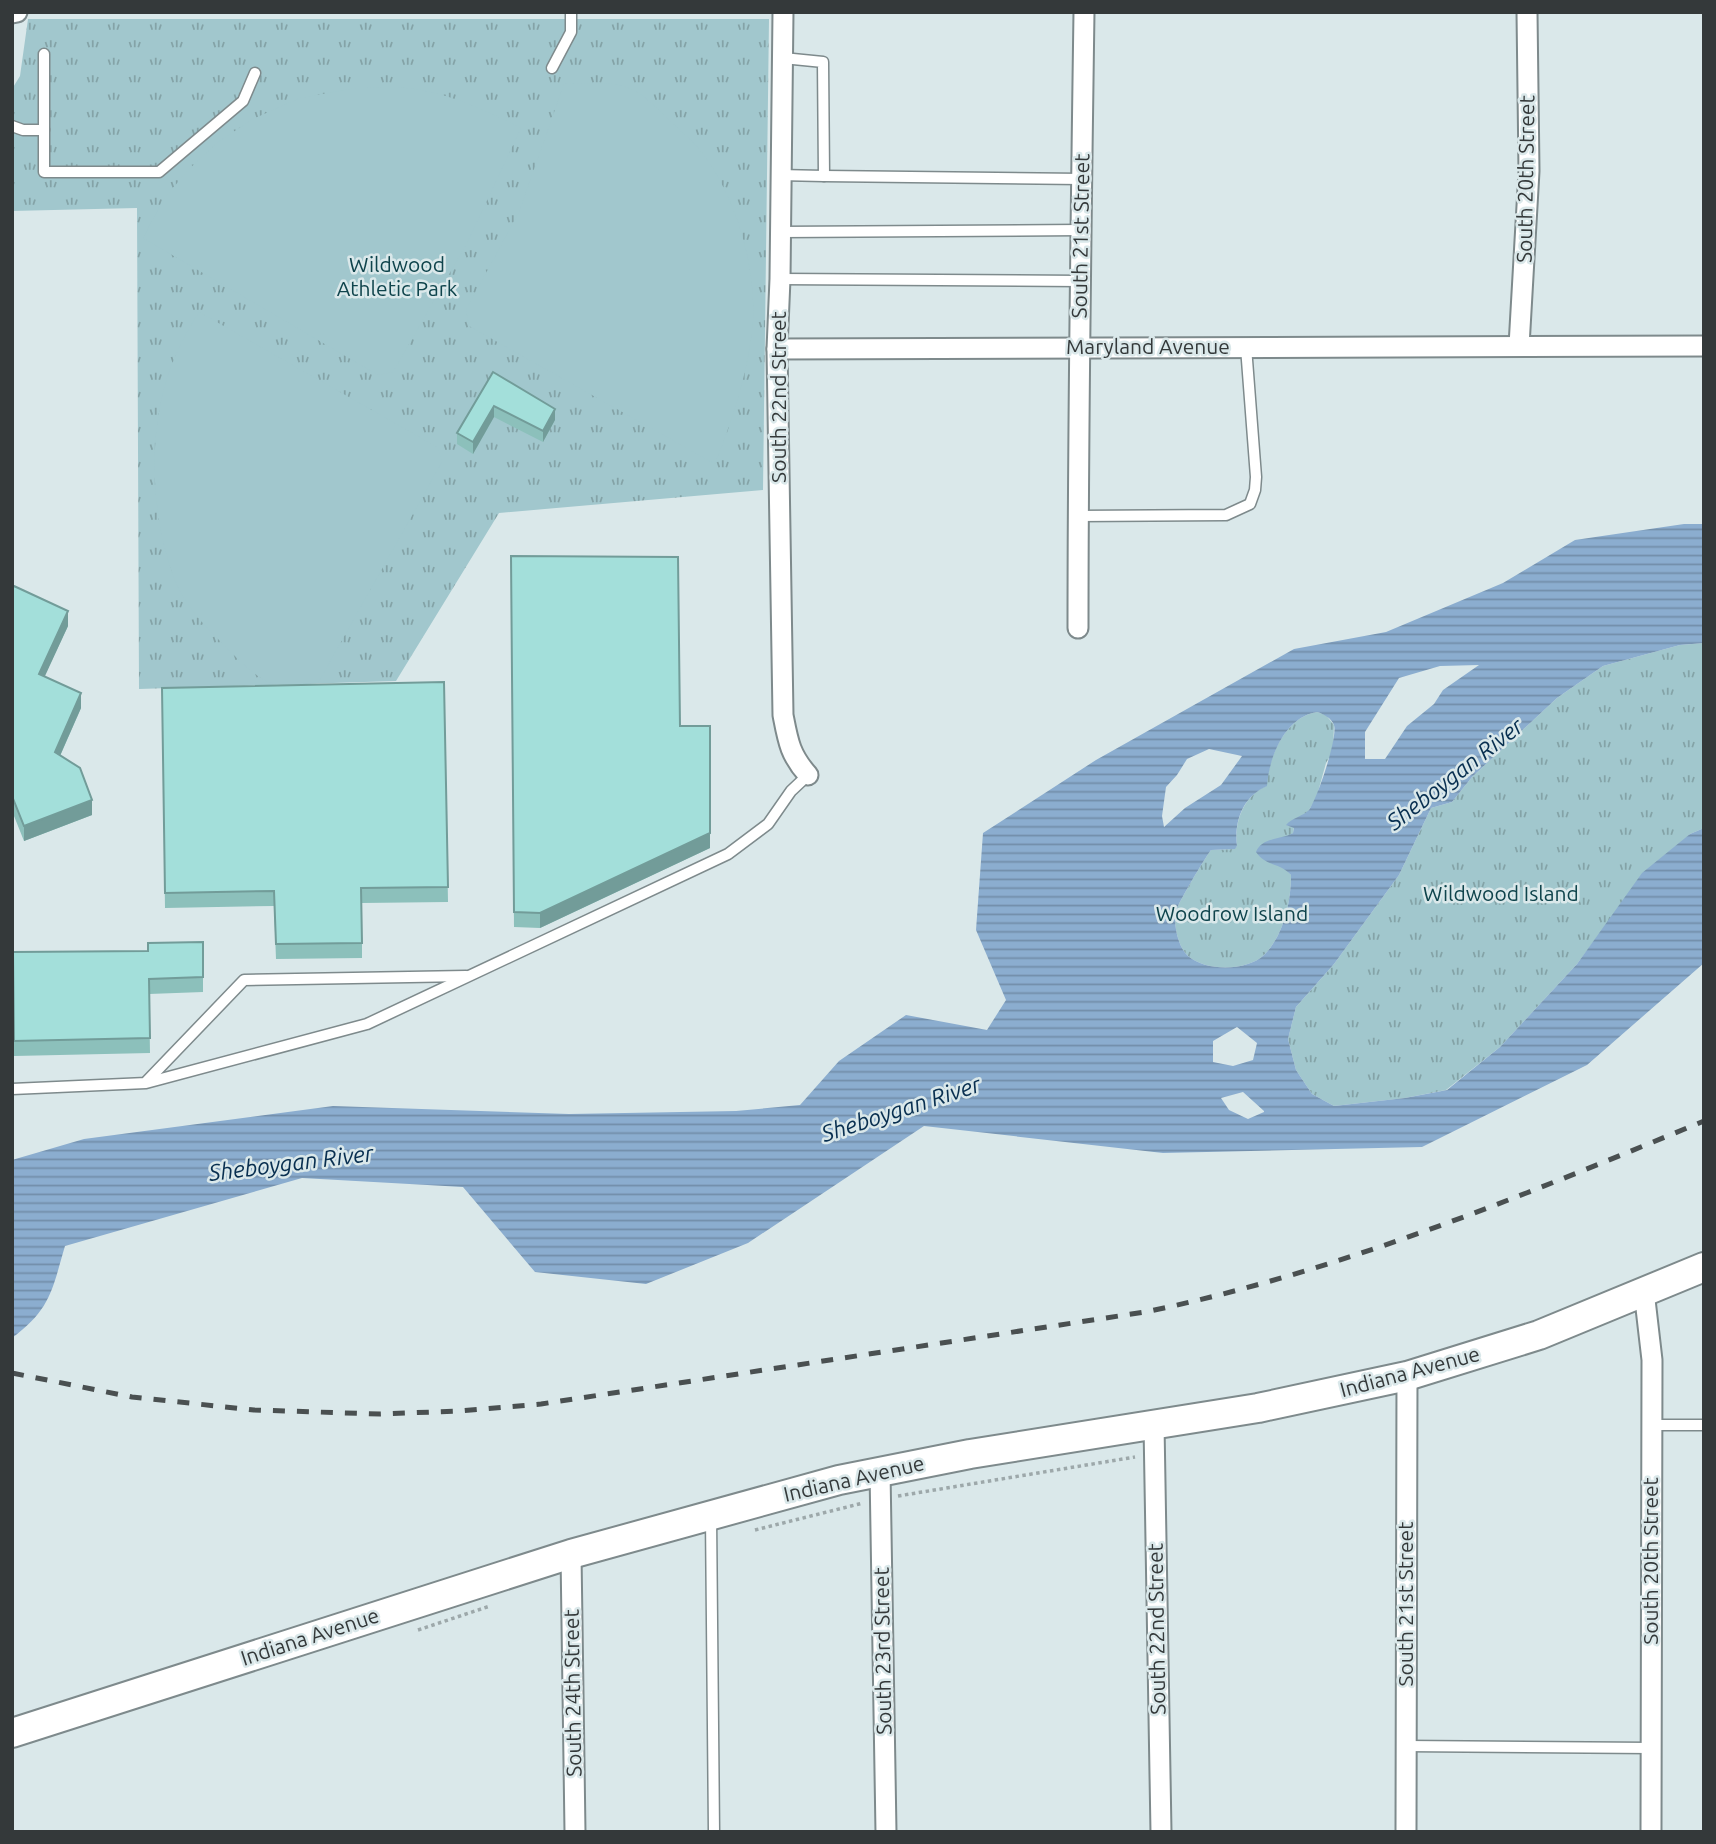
<svg xmlns="http://www.w3.org/2000/svg" width="1716" height="1844" font-family="Ubuntu,sans-serif">
<style>
.grass{fill:url(#grass-tufts)}
.pitch{fill:#a1c7cd}
.water{fill:url(#water-rules);fill-rule:evenodd}
.lines{fill:none;stroke-linecap:round;stroke-linejoin:round}
.lane-casing{stroke:#7e8a8c;stroke-width:13}
.street-casing{stroke:#7e8a8c;stroke-width:23}
.secondary-casing{stroke:#7e8a8c;stroke-width:32}
.path{stroke:#9da8aa;stroke-width:3.5;stroke-dasharray:3.5 3.5;stroke-linecap:butt}
.lane{stroke:#fff;stroke-width:10}
.street{stroke:#fff;stroke-width:19}
.secondary{stroke:#fff;stroke-width:28}
.rail{stroke:#4a5051;stroke-width:5;stroke-dasharray:12 12;stroke-linecap:butt}
.wall{fill:#8cc0bb}
.shaded-wall{fill:#729c99}
.building{fill:#a3dfda;stroke:#729c99;stroke-width:2}
.labels{text-anchor:middle;stroke-width:5;stroke-linejoin:round;paint-order:stroke}
.street-label{font-size:21px;fill:#34393a;stroke:#dae8ea}
.park-label{font-size:21px;fill:#0f444c;stroke:#dae8ea}
.water-label{font-size:23px;font-style:italic;fill:#082f50;stroke:#dae8ea}
</style>
<defs>
<pattern id="grass-tufts" width="24" height="20" patternUnits="userSpaceOnUse" patternTransform="scale(1.75)"><rect width="24" height="20" fill="#a1c7cd"/><path d="M3 7l-1-3M5 7V3M7 7l1-3M15 17l-1-3M17 17v-4M19 17l1-3" fill="none" stroke="#84a3a7"/></pattern>
<pattern id="water-rules" width="6" height="5" patternUnits="userSpaceOnUse" patternTransform="scale(1.75)"><rect width="6" height="5" fill="#8badcf"/><path d="M0 2.5h6" fill="none" stroke="#728ea9"/></pattern>
</defs>
<rect width="100%" height="100%" fill="#dae8ea"/>
<g class="grass">
<path d="M28,19H769L763,490L499,513L396,681L139,689L137,208L12,211V89L20,76Z"/>
<path d="M1704,643V828L1690,834L1609,921L1577,964L1500,1047L1446,1090L1405,1098L1334,1106L1312,1094L1296,1070L1288,1039L1296,1007L1334,964L1399,875L1431,808L1452,802L1472,777L1557,698L1603,666L1680,645Z"/>
<path d="M1317,712L1326,715L1334,725L1333,751L1326,763L1316,799L1307,813L1287,825L1294,827L1293,833L1287,837L1277,865L1284,867L1291,875C1291,902 1284,935 1264,955C1247,971 1207,972 1188,956C1178,947 1173,924 1176,911C1178,903 1205,858 1211,850L1234,849L1237,846C1234,822 1243,797 1266,786C1269,757 1285,717 1317,712Z"/>
</g>
<g class="pitch">
<path d="M564,84C582,84 605,81 622,86C640,90 657,108 669,120C679,130 691,139 700,150C735,194 756,264 753,320C749,370 733,418 715,464L469,326L466,310L519,212Z"/>
<path d="M356,88C372,88 390,87 406,88C447,92 485,110 521,128L467,243L393,372L378,375L143,238L163,200L188,170L218,142L253,119L300,98Z"/>
<path d="M199,312L437,447L442,462L318,683C305,684 289,686 276,684C258,682 231,652 218,639C201,622 183,602 174,578C153,520 148,450 164,389C171,361 184,336 199,312Z"/>
</g>
<path class="water" d="M1684,524H1704V643L1680,645L1603,666L1557,698L1472,777L1452,802L1431,808L1399,875L1334,964L1296,1007L1288,1039L1296,1070L1312,1094L1334,1106L1405,1098L1447,1090L1500,1047L1577,964L1642,873L1690,834L1704,828V963L1587,1065L1422,1147L1163,1153L924,1126L748,1243L646,1284L535,1272L463,1187L302,1178L65,1246C52,1290 51,1309 12,1338V1160L84,1139L333,1106L569,1114L736,1111L800,1105L839,1061L906,1015L987,1030L1006,1000L976,930L983,833L1096,760L1294,649L1386,632L1503,583L1575,540ZM1479,665L1443,690L1434,704L1407,726L1385,759H1365V732L1399,678L1440,666ZM1317,712C1324,714 1331,718 1334,725C1338,738 1317,799 1309,810C1303,816 1292,818 1286,825L1294,828L1293,833C1281,840 1262,837 1256,852C1265,866 1281,863 1291,875C1291,902 1284,935 1264,955C1247,971 1207,972 1188,956C1178,947 1173,924 1176,911C1178,903 1205,858 1211,850L1235,849L1237,846C1234,822 1242,797 1267,786C1269,757 1285,717 1317,712ZM1209,749L1242,756L1221,785L1185,808L1164,827L1162,816L1166,787L1177,775L1187,759ZM1237,1027L1257,1043L1253,1060L1233,1066L1213,1062V1041ZM1243,1092L1264,1111V1112L1248,1119L1229,1110L1221,1098Z"/>
<g class="lines">
<defs>
<g id="lane">
<path d="M552,68L571,32V12"/>
<path d="M12,126L23,130H44V54"/>
<path d="M44,130V172H159L243,101L255,73"/>
<path d="M779,175L824,176L823,62L783,58"/>
<path d="M824,176L1082,179"/>
<path d="M781,232L1082,230"/>
<path d="M780,279L1081,281"/>
<path d="M1078,516L1226,515L1250,504L1255,490L1256,477L1246,347"/>
<path d="M147,1081L244,980L466,976"/>
<path d="M12,1089L146,1083L367,1024L728,854L768,824L791,791L808,775"/>
<path d="M1652,1425H1704"/>
<path d="M711,1517L714,1832"/>
<path d="M1406,1746L1651,1748"/>
</g>
<g id="street">
<path d="M783,12L780,279L777,349L783,715C788,741 790,755 808,775"/>
<path d="M12,13L17,12"/>
<path d="M1519,346L1529,171L1527,12"/>
<path d="M777,349L1704,346"/>
<path d="M1078,628C1078,422 1081,217 1084,12"/>
<path d="M1644,1291L1652,1360L1651,1832"/>
<path d="M1154,1425L1161,1832"/>
<path d="M880,1471L886,1832"/>
<path d="M571,1554L575,1832"/>
<path d="M1406,1832L1407,1376"/>
</g>
<path id="secondary" d="M12,1733L571,1554L839,1480L970,1454L1258,1408L1407,1376L1539,1335L1704,1267"/>
</defs>
<use href="#lane" class="lane-casing"/>
<use href="#street" class="street-casing"/>
<use href="#secondary" class="secondary-casing"/>
<g class="path">
<path d="M898,1496L1135,1457"/>
<path d="M755,1530L863,1503"/>
<path d="M418,1630L490,1606"/>
</g>
<use href="#lane" class="lane"/>
<use href="#street" class="street"/>
<use href="#secondary" class="secondary"/>
<path class="rail" d="M12,1373L132,1397L254,1410L380,1414L460,1411L541,1404L1145,1312C1339,1272 1522,1196 1704,1121"/>
</g>
<g class="wall">
<path d="M493,372L555,420L543,442L494,417L473,454L457,444V433Z"/>
<path d="M511,556L710,848L540,928L514,927Z"/>
<path d="M12,589L68,626L44,677L81,708L60,756L92,815L24,841L12,811Z"/>
<path d="M444,682L448,902L362,903V958L276,959L274,906L165,908L162,688Z"/>
<path d="M203,942V992L149,994L150,1053L14,1056L13,952L148,951Z"/>
</g>
<g class="shaded-wall">
<path d="M494,406V417L473,454V442Z"/>
<path d="M555,409V420L543,442V431Z"/>
<path d="M68,611V626L39,689V674Z"/>
<path d="M81,693V708L55,767V752Z"/>
<path d="M92,800V815L24,841V826Z"/>
<path d="M710,833V848L540,928V913Z"/>
</g>
<g class="building">
<path d="M493,372L555,409L543,431L494,406L473,442L457,433Z"/>
<path d="M511,556L678,557L680,726H710V833L540,913L514,912Z"/>
<path d="M14,586L68,611L39,674L81,693L55,752L80,768L92,800L24,826L12,796V589Z"/>
<path d="M444,682L448,887L361,888L362,943L276,944L274,891L165,893L162,688Z"/>
<path d="M203,942V977L149,979L150,1038L14,1041L13,952L148,951V943Z"/>
</g>
<g class="labels">
<g class="street-label">
<text transform="translate(1526 179) rotate(-89)" y="7">South 20th Street</text>
<text transform="translate(1081 236) rotate(-89)" y="7">South 21st Street</text>
<text x="1148" y="354">Maryland Avenue</text>
<text transform="translate(779 397) rotate(-90)" y="7">South 22nd Street</text>
<text transform="translate(1410 1372) rotate(-15)" y="7">Indiana Avenue</text>
<text transform="translate(854 1479) rotate(-13)" y="7">Indiana Avenue</text>
<text transform="translate(1651 1561) rotate(-90)" y="7">South 20th Street</text>
<text transform="translate(1406 1604) rotate(-90)" y="7">South 21st Street</text>
<text transform="translate(1157 1629) rotate(-91)" y="7">South 22nd Street</text>
<text transform="translate(310 1637) rotate(-18)" y="7">Indiana Avenue</text>
<text transform="translate(883 1651) rotate(-91)" y="7">South 23rd Street</text>
<text transform="translate(573 1693) rotate(-91)" y="7">South 24th Street</text>
</g>
<g class="park-label">
<text x="397" y="272">Wildwood<tspan x="397" dy="24">Athletic Park</tspan></text>
<text x="1501" y="901">Wildwood Island</text>
<text x="1232" y="921">Woodrow Island</text>
</g>
<g class="water-label">
<text transform="translate(1455 774) rotate(-38)" y="8">Sheboygan River</text>
<text transform="translate(901 1109) rotate(-18)" y="8">Sheboygan River</text>
<text transform="translate(291 1163) rotate(-7)" y="8">Sheboygan River</text>
</g>
</g>
<rect width="1716" height="1844" fill="none" stroke="#34393a" stroke-width="28"/>
</svg>
